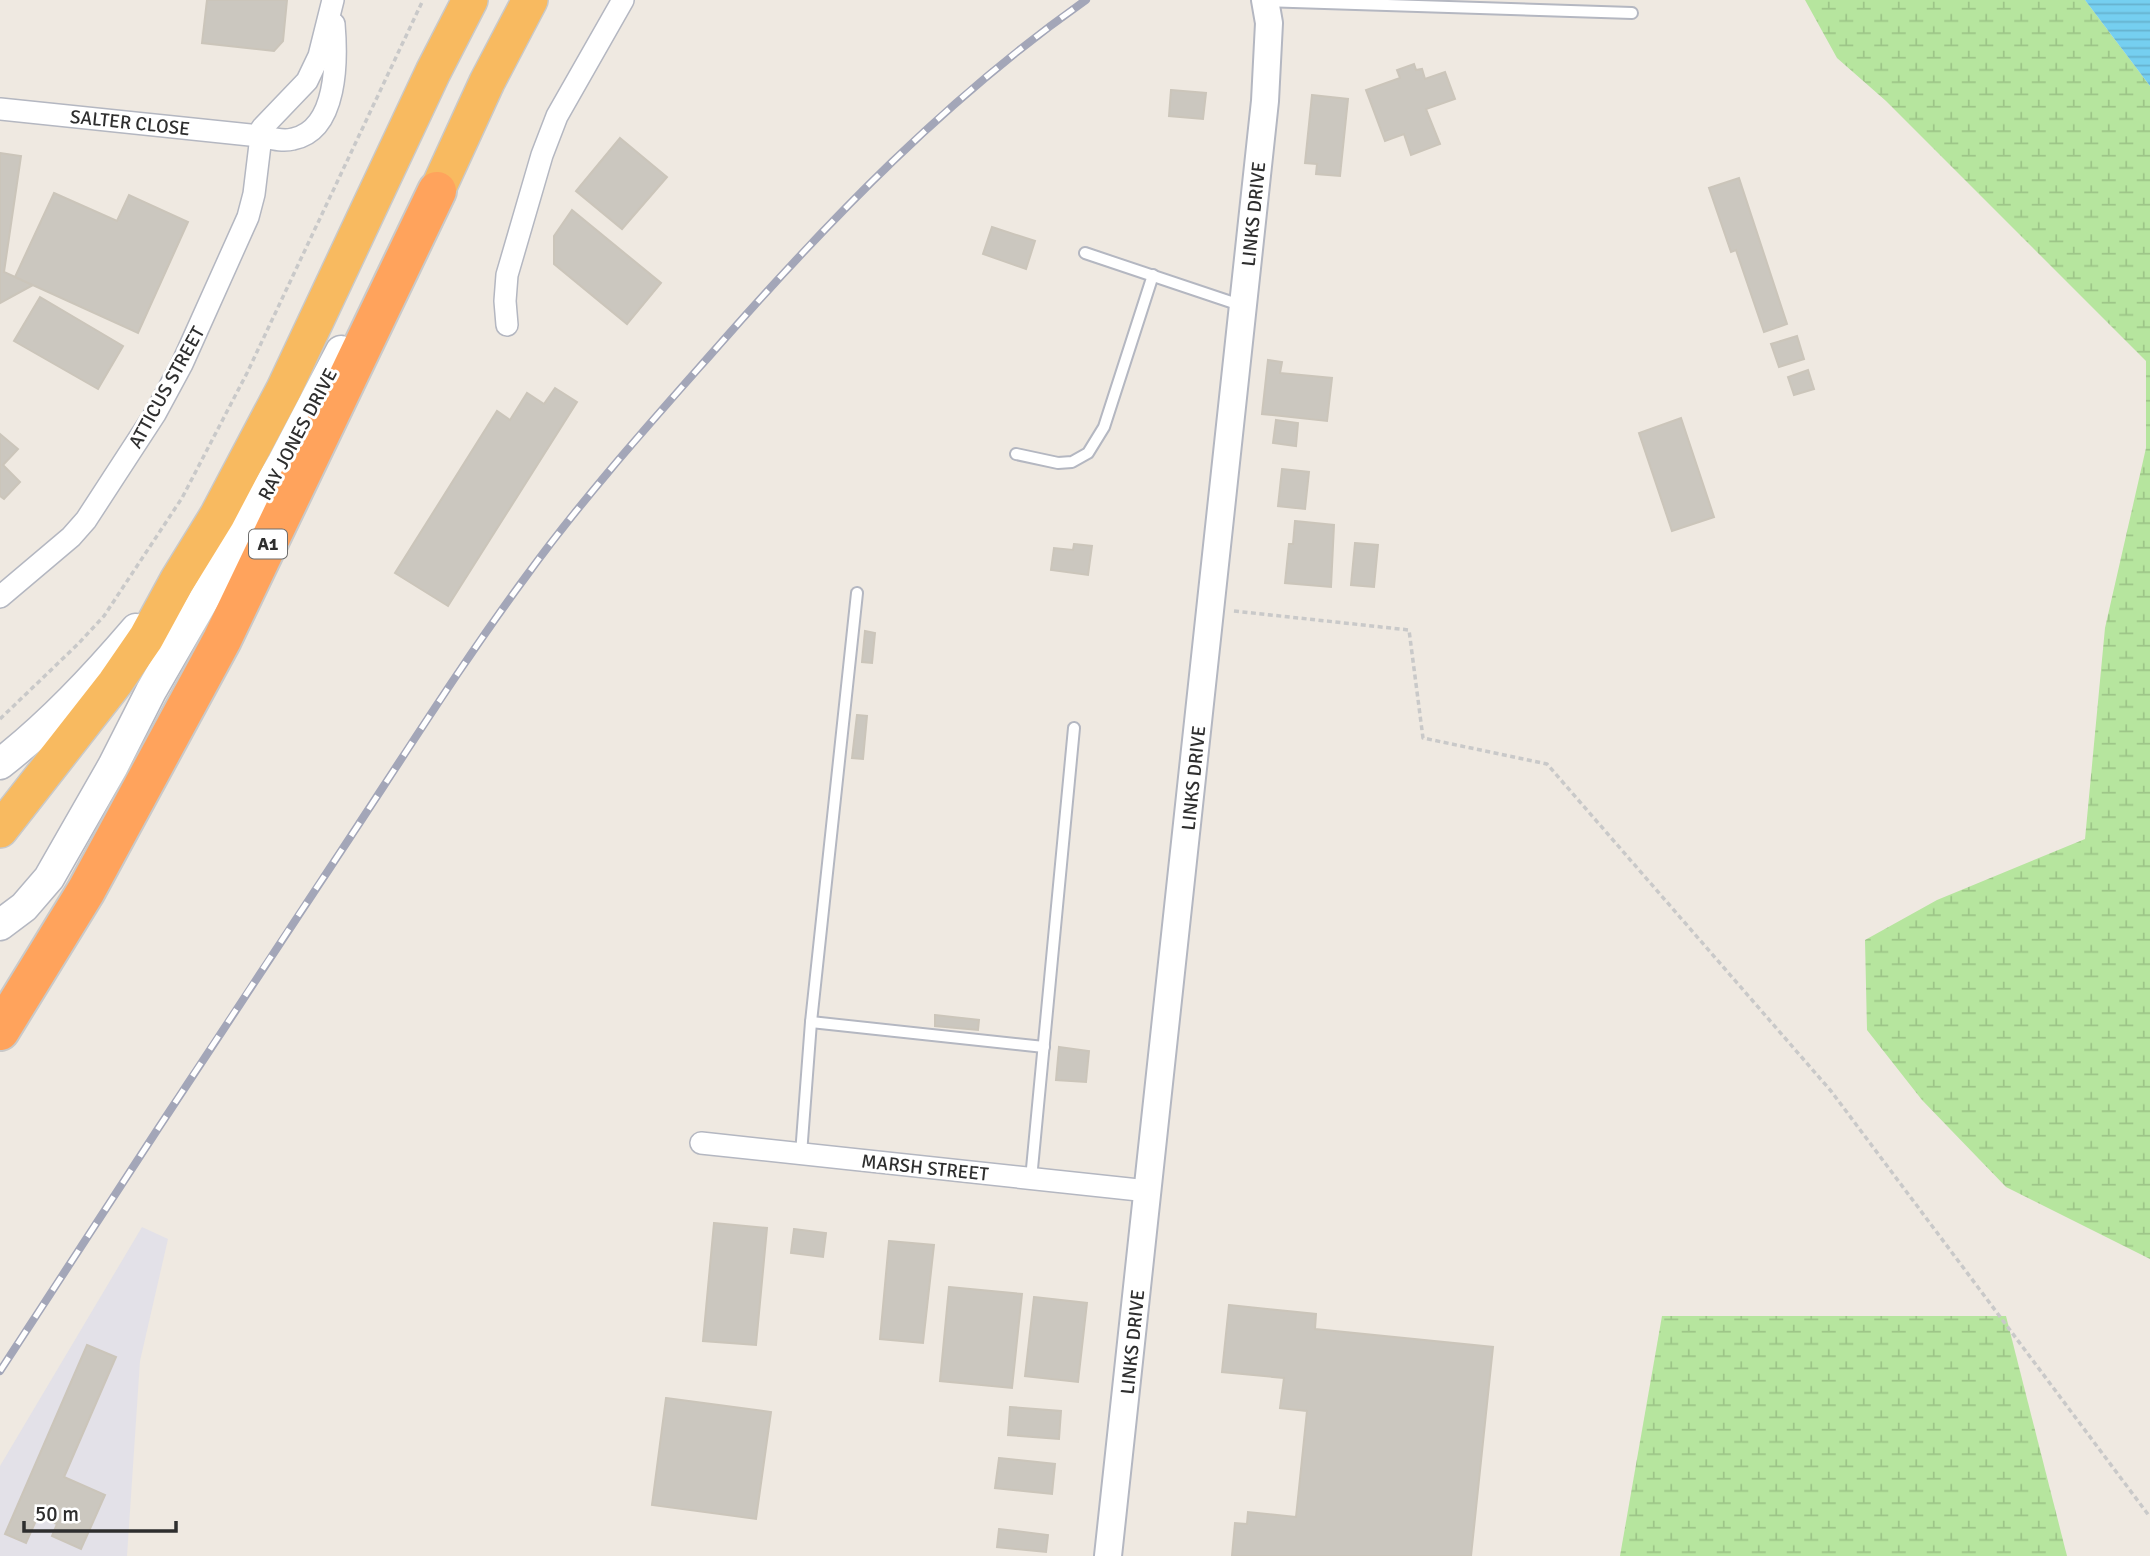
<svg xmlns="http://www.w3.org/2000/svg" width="2150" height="1556" font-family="Signika,sans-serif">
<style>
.industrial{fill:#e3e1e8}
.wetland{fill:url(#wetland-marsh)}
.water{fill:url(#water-rules)}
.building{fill:#cbc7bf;stroke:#cbc5ba;stroke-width:2}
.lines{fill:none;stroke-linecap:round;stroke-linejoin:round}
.service-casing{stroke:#b4b7c1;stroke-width:14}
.minor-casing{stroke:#b4b7c1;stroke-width:24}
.tertiary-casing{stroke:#b4b7c1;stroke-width:30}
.secondary-casing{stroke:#b4b7c1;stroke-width:33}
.trunk-casing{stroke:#c9c9c9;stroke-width:38}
.motorway-casing{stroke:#c9c9c9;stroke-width:42}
.path{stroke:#c9c9c9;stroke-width:3.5;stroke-dasharray:5 3.5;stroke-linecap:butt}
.service{stroke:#fff;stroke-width:10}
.minor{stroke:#fff;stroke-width:21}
.tertiary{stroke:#fff;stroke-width:26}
.secondary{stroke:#fff;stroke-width:30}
.trunk{stroke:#f8ba60;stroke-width:35}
.motorway{stroke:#ffa35c;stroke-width:38}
.rail-casing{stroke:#a3a6b8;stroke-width:8}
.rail{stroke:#fff;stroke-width:5;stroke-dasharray:16;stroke-linecap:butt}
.labels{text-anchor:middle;stroke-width:6;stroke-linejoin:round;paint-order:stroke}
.shield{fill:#fff;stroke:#6d6d6d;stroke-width:2}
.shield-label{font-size:18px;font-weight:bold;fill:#2e2e2e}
.street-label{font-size:19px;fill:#2e2e2e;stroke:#fff}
</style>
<defs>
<pattern id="wetland-marsh" width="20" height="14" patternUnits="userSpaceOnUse" patternTransform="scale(1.75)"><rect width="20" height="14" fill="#b6e59e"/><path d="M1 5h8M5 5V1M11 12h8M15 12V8" fill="none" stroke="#9dc588"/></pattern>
<pattern id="water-rules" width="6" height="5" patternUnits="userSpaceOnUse" patternTransform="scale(1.75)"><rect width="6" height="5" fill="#75cff0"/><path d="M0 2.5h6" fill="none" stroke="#66b2ce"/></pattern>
</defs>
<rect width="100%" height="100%" fill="#efe9e1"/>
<path class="industrial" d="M142,1227L168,1239L140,1361L127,1556H0V1466Z"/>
<g class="wetland">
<path d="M1805,0H2085L2150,86V1259L2006,1187L1922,1100L1867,1030L1865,940L1937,900L2085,839L2105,628L2146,448V361L1886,101L1837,58Z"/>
<path d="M1662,1316H2006L2067,1556H1620Z"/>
</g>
<path class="water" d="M2085,0H2150V86Z"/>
<g class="building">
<path d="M207,0H287L283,41L274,51L202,43Z"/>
<path d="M1414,64L1416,70L1422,69L1425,79L1445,72L1455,99L1426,109L1440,144L1411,155L1404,134L1385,141L1366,90L1400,78L1397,70Z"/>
<path d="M1171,90L1206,93L1203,119L1169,116Z"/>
<path d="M1312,95L1348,99L1340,176L1316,174L1317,164L1305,163Z"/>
<path d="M620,138L667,177L622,229L576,191Z"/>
<path d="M0,153L21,156L4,272L33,285L0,303Z"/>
<path d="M1739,178L1787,324L1764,332L1736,250L1731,252L1709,188Z"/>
<path d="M54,193L117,221L129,195L188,222L138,333L15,277Z"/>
<path d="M572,210L661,283L627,324L554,264V236Z"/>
<path d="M992,227L1035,241L1026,269L983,254Z"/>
<path d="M40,297L123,346L98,389L14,341Z"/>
<path d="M1797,336L1804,359L1779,367L1771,344Z"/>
<path d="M1268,360L1282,362L1280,373L1332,378L1327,421L1262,414Z"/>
<path d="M1808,370L1814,389L1794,395L1788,377Z"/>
<path d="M555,388L577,402L448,606L395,573L497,411L510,420L527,393L544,404Z"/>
<path d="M1681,418L1714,517L1672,531L1639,433Z"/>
<path d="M1276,420L1298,423L1296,446L1273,443Z"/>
<path d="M0,434L18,449L3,465L20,482L4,499L0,496Z"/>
<path d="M1282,469L1309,472L1305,509L1278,506Z"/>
<path d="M1295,521L1334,525L1331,587L1285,583L1289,544H1293Z"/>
<path d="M1355,543L1378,545L1374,587L1351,585Z"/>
<path d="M1074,544L1092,546L1088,575L1051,570L1054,548L1073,550Z"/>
<path d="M865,631L875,633L872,663L862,662Z"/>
<path d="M857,715L867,716L863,759L852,758Z"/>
<path d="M935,1015L979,1020L978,1030L935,1026Z"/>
<path d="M1059,1047L1089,1051L1086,1082L1056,1080Z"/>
<path d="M714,1223L767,1228L756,1345L703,1341Z"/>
<path d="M794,1229L826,1233L823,1257L791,1253Z"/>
<path d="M889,1241L934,1245L923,1343L880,1339Z"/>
<path d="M949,1287L1022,1294L1012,1388L940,1381Z"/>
<path d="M1034,1297L1087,1303L1078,1382L1025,1376Z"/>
<path d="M1229,1305L1316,1314L1315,1329L1493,1347L1471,1556H1232L1235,1523L1247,1524L1248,1512L1296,1517L1307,1411L1280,1408L1284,1378L1222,1372Z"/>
<path d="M87,1345L116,1357L64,1477L105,1495L81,1549L52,1536L57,1524L38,1516L26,1543L5,1534Z"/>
<path d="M666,1398L771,1412L756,1519L652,1505Z"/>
<path d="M1010,1407L1061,1411L1059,1439L1008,1435Z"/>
<path d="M999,1458L1055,1464L1052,1494L995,1488Z"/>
<path d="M999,1529L1048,1535L1046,1552L997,1547Z"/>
</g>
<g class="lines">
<defs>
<g id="service">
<path d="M1265,1L1632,13"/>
<path d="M1085,253L1243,306"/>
<path d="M1016,454L1058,463L1072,462L1088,453L1104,427L1153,275"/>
<path d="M811,1022L1044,1047"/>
<path d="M801,1154L811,1022L857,593"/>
<path d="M1031,1179L1074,728"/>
</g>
<g id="minor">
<path d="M0,109L260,136C270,138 282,142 293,139C338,130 337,59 334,24"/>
<path d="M507,325L505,301L507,275L542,155L557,116L623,0"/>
<path d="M0,597L71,537L86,520L112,480L155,414L182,364L248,217L254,194L262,128L307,81L319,56L333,0"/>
<path d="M701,1143L1148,1191"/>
</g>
<path id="tertiary" d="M1108,1556L1265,101L1269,23L1265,0"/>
<g id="secondary">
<path d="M0,764C51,724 94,678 136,629"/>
<path d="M0,925L24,907L49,878L113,766L151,691L283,462L341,351"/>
</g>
<g id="trunk">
<path d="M437,191L487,82L530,0"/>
<path d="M0,830L115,683L146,638L177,581L217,516L284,389L433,72L470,0"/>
</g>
<path id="motorway" d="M0,1031L86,891L222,640L437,191"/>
</defs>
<use href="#service" class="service-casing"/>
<use href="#minor" class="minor-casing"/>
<use href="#tertiary" class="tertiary-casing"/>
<use href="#secondary" class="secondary-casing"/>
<use href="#trunk" class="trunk-casing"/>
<use href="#motorway" class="motorway-casing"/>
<g class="path">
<path d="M1234,611L1409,630L1423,738L1547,764L1831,1091L2150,1517"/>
<path d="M0,719L78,644L104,616L182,498L247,373L423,0"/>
</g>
<use href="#service" class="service"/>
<use href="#minor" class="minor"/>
<use href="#tertiary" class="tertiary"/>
<use href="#secondary" class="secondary"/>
<use href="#trunk" class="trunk"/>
<use href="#motorway" class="motorway"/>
<defs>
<path id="rail" d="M0,1371C116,1193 231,1016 349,839C407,751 464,660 527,575C586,494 653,420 720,344C831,218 947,98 1086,0"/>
</defs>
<use href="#rail" class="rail-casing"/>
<use href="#rail" class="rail"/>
</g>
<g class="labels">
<rect class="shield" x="249" y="529.5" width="38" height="29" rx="5"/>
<g class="shield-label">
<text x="268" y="550">A1</text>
</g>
<g class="street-label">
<text transform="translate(130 122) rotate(6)" y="7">SALTER CLOSE</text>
<text transform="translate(1253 214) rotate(-84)" y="7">LINKS DRIVE</text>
<text transform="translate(166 387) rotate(-61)" y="7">ATTICUS STREET</text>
<text transform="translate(297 434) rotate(-62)" y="7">RAY JONES DRIVE</text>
<text transform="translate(1193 778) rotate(-84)" y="7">LINKS DRIVE</text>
<text transform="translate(925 1167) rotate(6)" y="7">MARSH STREET</text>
<text transform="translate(1132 1342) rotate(-84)" y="7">LINKS DRIVE</text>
</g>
</g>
<path d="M24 1521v10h152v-10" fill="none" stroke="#2e2e2e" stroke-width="3.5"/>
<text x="35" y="1521" font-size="21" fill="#2e2e2e" stroke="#ffffff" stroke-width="5" paint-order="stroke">50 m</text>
</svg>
